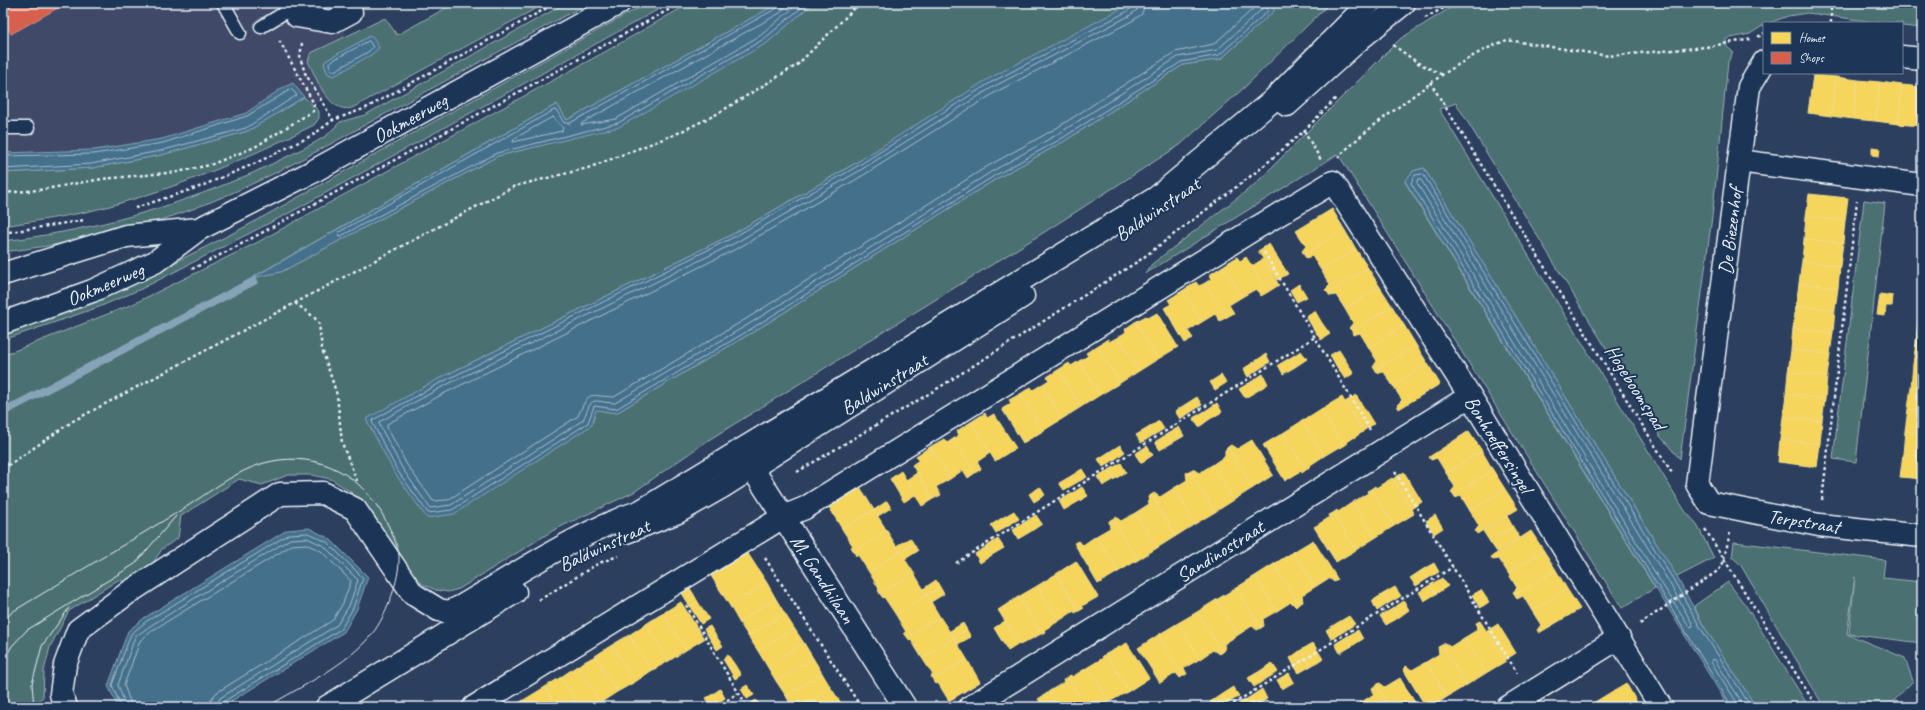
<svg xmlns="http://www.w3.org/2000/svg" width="1925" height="710" font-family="Caveat,sans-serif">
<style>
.built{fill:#404a67}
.green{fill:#4b7072;stroke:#9ab0b5}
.water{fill:#45708c;stroke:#86a4b7}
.homes{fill:#f6d55c;stroke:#f2dd8b}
.shops{fill:#d6604d;stroke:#db8c80}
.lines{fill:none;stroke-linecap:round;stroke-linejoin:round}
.shore{stroke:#a7bdcd;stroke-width:1}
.stream{stroke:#86a4b7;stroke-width:8}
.lane-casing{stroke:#e8f1f8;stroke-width:15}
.street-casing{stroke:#e8f1f8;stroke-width:25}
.secondary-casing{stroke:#e8f1f8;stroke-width:25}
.path{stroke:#e8f1f8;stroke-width:2.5;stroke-dasharray:3 3;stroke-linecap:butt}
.lane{stroke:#1d3557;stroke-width:12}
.street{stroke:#1d3557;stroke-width:22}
.secondary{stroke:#1d3557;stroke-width:22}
.tram{stroke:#e8f1f8;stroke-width:1}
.labels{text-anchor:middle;stroke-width:4;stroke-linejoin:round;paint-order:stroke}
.street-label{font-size:20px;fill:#e8f1f8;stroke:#1d3557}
</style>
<rect width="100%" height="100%" fill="#2d3f5e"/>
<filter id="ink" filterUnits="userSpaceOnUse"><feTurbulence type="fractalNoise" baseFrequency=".025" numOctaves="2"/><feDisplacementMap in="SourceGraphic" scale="8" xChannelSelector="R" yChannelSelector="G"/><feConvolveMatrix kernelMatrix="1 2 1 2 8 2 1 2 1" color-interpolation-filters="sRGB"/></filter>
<g filter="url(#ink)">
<path class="built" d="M3,3H329L368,75L253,136L3,207Z"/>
<g class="green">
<path d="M455,3H546L352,108C328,114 316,77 308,61L311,53L385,18L397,35Z"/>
<path d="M566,3H589C517,41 446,81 374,120C309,156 244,192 173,216C118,235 60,245 3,252V241C81,232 158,212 231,182C259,171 286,157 314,143L326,136L340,122L365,115Z"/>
<path d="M647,3H670L291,212L141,289L99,307L3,340V334L49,318L166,267L241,229Z"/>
<path d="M690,3H779L567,120L557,104L253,277L281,272L498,156L542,145L767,43L813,3H1132L733,234L438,379L616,413L753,332L996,179L1063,142L1183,65L1221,59L1275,10L1268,3H1330L1246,86L1180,145L1043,233L707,441L634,492L554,530L459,589L448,592L436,590L424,585L412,575L372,515L351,492L331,479L311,475H288L262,485L239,479L181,516L178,538L162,549L149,569L129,582L118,580L69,611L50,647L44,671L43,697L32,707H3V354L14,351L133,304L256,243L610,49Z"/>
<path d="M1458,3H1922V28L1902,26V23H1882L1807,13L1788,16L1769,23H1764V25L1750,34L1726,39L1727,47L1733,52L1728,62L1713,209L1680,459L1660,436L1456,103L1439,109L1685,511L1696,523L1714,558L1677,577L1424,168L1413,171L1405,182L1655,588L1622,608L1338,154L1145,274L1152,264L1254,185L1400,39Z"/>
<path d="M304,97L319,111V118L314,125C250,157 185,185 117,204C80,215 41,220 3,226V173L92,168L161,155L248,131Z"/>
<path d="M1864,200L1885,203L1856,462L1833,459Z"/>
<path d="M1734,542L1885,560L1883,578L1922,582V643L1849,634L1855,577L1847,634L1905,658L1913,681L1888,707H1824L1740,564L1732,557Z"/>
<path d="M1728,582L1746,606L1809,707H1756L1703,625L1694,606Z"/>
</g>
<g class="water">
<path d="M779,3H813L767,43L619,127L498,156L281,272L252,278L557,104L567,120Z"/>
<path d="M1132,3H1268L1275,10L1221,59L1183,65L1063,142L996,179L753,332L616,413L596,410L592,425L454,514L427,518L394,472L366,419L438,379L733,234L854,164L988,79Z"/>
<path d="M370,36L374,39L379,48L371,55L334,76L328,74L324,65L325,61Z"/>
<path d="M293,83L304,97L248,131L161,155L92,168L3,173V153L94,150L162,139L246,113L282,88Z"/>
<path d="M1424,168L1677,577L1703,625L1756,707H1729L1405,181L1413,171Z"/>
<path d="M309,528L330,539L368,577L357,609L344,632L222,707H118L108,686L128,631L144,618L287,530Z"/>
</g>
<g class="homes">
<path d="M1813,75L1836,77L1831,116L1808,113Z"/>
<path d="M1836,77L1858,80L1853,119L1831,116Z"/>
<path d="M1858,80L1880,82L1875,121L1853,119Z"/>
<path d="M1880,82L1902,85L1898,124L1875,121Z"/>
<path d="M1902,85L1922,87L1920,126L1898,124Z"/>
<path d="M1922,110V127L1920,126Z"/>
<path d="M1872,147L1880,148L1879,156L1872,155Z"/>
<path d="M1809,194L1848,198L1845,221L1806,216Z"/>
<path d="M1332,209L1344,229L1304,255L1302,251L1306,246L1296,231Z"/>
<path d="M1806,216L1845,221L1843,243L1804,239Z"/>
<path d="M1344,229L1356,249L1321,270L1312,256L1306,258L1304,255Z"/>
<path d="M1804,239L1843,243L1840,266L1802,261Z"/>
<path d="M1269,244L1288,274L1277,280L1258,251Z"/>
<path d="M1356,249L1368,268L1328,293L1325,290L1330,285L1321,270Z"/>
<path d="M1237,257L1240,261L1246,257L1268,292L1261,296L1256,289L1242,297L1223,266Z"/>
<path d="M1263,259L1279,285L1268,292L1252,266Z"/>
<path d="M1802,261L1840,266L1838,288L1799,283Z"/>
<path d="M1223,266L1242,297L1229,305L1234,313L1227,317L1205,283L1211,279L1209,275Z"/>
<path d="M1368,268L1380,287L1345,309L1336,295L1330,296L1328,293Z"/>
<path d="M1196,282L1199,286L1205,283L1227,317L1220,321L1215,314L1202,322L1182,291Z"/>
<path d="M1799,283L1838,288L1835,310L1796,306Z"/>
<path d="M1299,284L1307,297L1297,302L1290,290Z"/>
<path d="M1380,287L1392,306L1352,331L1349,328L1353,323L1345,309Z"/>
<path d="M1182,291L1202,322L1188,331L1193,338L1185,343L1164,308L1171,304L1168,300Z"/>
<path d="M1880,294L1893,296L1892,306H1886L1885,316L1877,315Z"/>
<path d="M1921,298H1922V320H1918Z"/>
<path d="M1392,306L1404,325L1369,348L1360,333L1353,335L1352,331Z"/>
<path d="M1796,306L1835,310L1833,333L1793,328Z"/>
<path d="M1315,311L1322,323L1313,328L1306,316Z"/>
<path d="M1157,313L1178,347L1158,359L1135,322L1146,316L1148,318Z"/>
<path d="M1918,320H1922V343L1916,342Z"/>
<path d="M1135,322L1158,359L1139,371L1118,337L1126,332L1125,329Z"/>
<path d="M1322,323L1330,334L1321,340L1313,328Z"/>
<path d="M1404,325L1416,345L1375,370L1373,367L1377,361L1369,348Z"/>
<path d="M1793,328L1833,333L1830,354L1791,350Z"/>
<path d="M1118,337L1139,371L1120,383L1097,346L1108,339L1109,342Z"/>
<path d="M1916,342L1922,343V366L1913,364Z"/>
<path d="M1416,345L1428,364L1393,386L1384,372L1377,373L1375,370Z"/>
<path d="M1097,346L1120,383L1100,395L1079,361L1088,356L1086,353Z"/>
<path d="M1339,350L1346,361L1337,367L1330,355Z"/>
<path d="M1791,350L1830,354L1827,377L1788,372Z"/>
<path d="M1301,351L1307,359L1295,367L1290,358Z"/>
<path d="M1266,354L1270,362L1259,369L1254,362Z"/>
<path d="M1290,358L1295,367L1283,374L1278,365Z"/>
<path d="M1079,361L1100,395L1081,407L1058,370L1069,363L1071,366Z"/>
<path d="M1346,361L1354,373L1345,379L1337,367Z"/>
<path d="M1254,362L1259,369L1248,377L1243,369Z"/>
<path d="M1428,364L1440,384L1399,409L1397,405L1402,400L1393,386Z"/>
<path d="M1913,364L1922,366V388L1911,387Z"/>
<path d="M1058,370L1081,407L1062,419L1041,385L1049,380L1047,377Z"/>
<path d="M1788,372L1827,377L1825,399L1786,394Z"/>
<path d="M1263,374L1268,384L1257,391L1251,382Z"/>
<path d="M1221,375L1226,383L1215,390L1210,382Z"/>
<path d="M1251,382L1257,391L1245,398L1239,389Z"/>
<path d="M1041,385L1062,419L1043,431L1020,394L1031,387L1033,390Z"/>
<path d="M1911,387L1922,388V411L1908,409Z"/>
<path d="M1020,394L1043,431L1023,443L1002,409L1011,403L1009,400Z"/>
<path d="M1786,394L1825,399L1822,421L1783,417Z"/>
<path d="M1356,395L1374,424L1363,431L1345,402Z"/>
<path d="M1197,397L1202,405L1191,412L1186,404Z"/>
<path d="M1342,397L1363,432L1347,442L1348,443L1344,446L1321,409Z"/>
<path d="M1217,403L1222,412L1210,419L1205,411Z"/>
<path d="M1186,404L1191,412L1180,419L1175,411Z"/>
<path d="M1321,409L1344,446L1340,448L1339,447L1324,456L1302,421Z"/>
<path d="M1908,409L1922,411V433L1905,431Z"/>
<path d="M1205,411L1210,419L1199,427L1193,418Z"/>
<path d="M985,413L987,418L994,414L1016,448L995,461L971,422Z"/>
<path d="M1783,417L1822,421L1820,444L1780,439Z"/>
<path d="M1159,421L1164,429L1152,436L1148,428Z"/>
<path d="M1302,421L1324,456L1309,466L1310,467L1306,470L1283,433Z"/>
<path d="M971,422L990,453L977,462L981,469L975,473L953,439L959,435L957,431Z"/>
<path d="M1179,427L1184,436L1172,443L1167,434Z"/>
<path d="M1148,428L1152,436L1141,443L1136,435Z"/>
<path d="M1469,431L1482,451L1446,473L1437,458L1431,460L1429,457Z"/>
<path d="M1905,431L1922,433V456L1903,454Z"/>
<path d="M1283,433L1306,470L1302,473L1301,471L1285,481L1263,445Z"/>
<path d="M1167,434L1172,443L1160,450L1155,442Z"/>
<path d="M944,439L947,443L953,439L975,473L968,478L963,470L950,479L930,447Z"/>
<path d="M1780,439L1820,444L1817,467L1778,462Z"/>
<path d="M1252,440L1273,475L1253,488L1228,447L1231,445L1237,449Z"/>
<path d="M1120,445L1125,452L1114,460L1109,452Z"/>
<path d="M1147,446L1153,455L1141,463L1135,454Z"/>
<path d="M930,447L950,479L936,487L941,495L933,499L912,465L919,460L916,456Z"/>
<path d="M1228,447L1253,488L1234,500L1212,465L1225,456V450Z"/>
<path d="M1482,451L1493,470L1453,495L1451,492L1455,487L1446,473Z"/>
<path d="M1109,452L1114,460L1103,467L1098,459Z"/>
<path d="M1903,454L1922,456V479L1900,477Z"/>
<path d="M1121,463L1126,472L1115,479L1109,470Z"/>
<path d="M1212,465L1234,500L1215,512L1189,471L1193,469L1199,473Z"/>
<path d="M1082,469L1087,477L1076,483L1071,476Z"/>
<path d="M1109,470L1115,479L1103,486L1097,477Z"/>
<path d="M1493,470L1505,489L1470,511L1461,496L1455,498L1453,495Z"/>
<path d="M901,471L915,495L904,502L890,479Z"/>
<path d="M1189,471L1215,512L1195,524L1174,488L1187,480L1186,473Z"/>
<path d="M1404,472L1422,502L1411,509L1393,479Z"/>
<path d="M917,473L933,499L922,506L906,480Z"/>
<path d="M1071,476L1076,483L1064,490L1059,483Z"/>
<path d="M1392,478L1414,514L1394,526L1371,489L1375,486L1376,488Z"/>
<path d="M860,487L874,510L842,529L829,507Z"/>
<path d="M1040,487L1045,495L1034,502L1029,494Z"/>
<path d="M1082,487L1088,496L1076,503L1071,494Z"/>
<path d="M1174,488L1195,524L1176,536L1151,495L1154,493L1160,497Z"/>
<path d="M1371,489L1394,526L1375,538L1353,502L1368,493L1367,491Z"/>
<path d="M1505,489L1518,509L1477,534L1475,531L1479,526L1470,511Z"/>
<path d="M1071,494L1076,503L1064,510L1059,501Z"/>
<path d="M1151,495L1176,536L1157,548L1135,513L1149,504L1148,497Z"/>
<path d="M887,501L891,508L878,516L874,510Z"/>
<path d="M1353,502L1375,538L1356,550L1333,513L1337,510L1338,512Z"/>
<path d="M874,510L887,531L854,552L851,547L853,546L842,529Z"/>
<path d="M1014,511L1019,519L1007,526L1002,518Z"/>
<path d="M1135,513L1157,548L1138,560L1112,519L1116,517L1121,521Z"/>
<path d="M1333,513L1356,550L1336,562L1314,527L1330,517L1329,515Z"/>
<path d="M1036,515L1042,524L1030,532L1025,522Z"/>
<path d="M1435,515L1443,528L1434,534L1426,521Z"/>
<path d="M1507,516L1513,527L1490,542L1483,531Z"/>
<path d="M1002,518L1007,526L996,533L991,525Z"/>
<path d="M1112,519L1138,560L1118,572L1096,536L1110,528L1109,521Z"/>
<path d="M1025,522L1030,532L1018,539L1013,530Z"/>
<path d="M1513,527L1520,538L1497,552L1490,542Z"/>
<path d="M887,531L900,552L869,572L858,555L856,556L854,552Z"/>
<path d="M1531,531L1544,551L1508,573L1499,559L1493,560L1491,557Z"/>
<path d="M1096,536L1118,572L1098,584L1074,543L1078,541L1083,545Z"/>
<path d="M910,538L914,544L900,552L896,546Z"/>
<path d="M998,539L1004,548L992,555L986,547Z"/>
<path d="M1313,540L1335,575L1338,580L1334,582L1329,578L1315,587L1293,552Z"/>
<path d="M914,544L918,551L905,559L900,552Z"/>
<path d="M986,547L992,555L980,563L975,554Z"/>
<path d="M745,549L767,583L730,606L708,571Z"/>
<path d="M1544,551L1556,570L1515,595L1513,592L1517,588L1508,573Z"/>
<path d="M900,552L914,573L880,594L878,590L879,589L869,572Z"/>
<path d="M1293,552L1315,587L1302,595L1303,602L1299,604L1274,564Z"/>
<path d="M1076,561L1098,597L1082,606L1084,608L1079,611L1056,574Z"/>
<path d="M1434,563L1439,572L1427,579L1422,570Z"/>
<path d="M1274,564L1299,604L1296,607L1291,602L1277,611L1255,576Z"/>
<path d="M1422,570L1427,579L1416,586L1410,578Z"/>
<path d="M1556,570L1567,589L1532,611L1523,596L1517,599L1515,595Z"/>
<path d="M914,573L927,595L896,615L884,597L883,598L880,594Z"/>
<path d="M1056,574L1079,611L1075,613L1074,611L1059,621L1037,586Z"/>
<path d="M1255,576L1277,611L1263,619L1264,626L1261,628L1236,588Z"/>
<path d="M1442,578L1448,586L1436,594L1430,585Z"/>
<path d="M936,580L940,587L927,595L923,589Z"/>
<path d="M767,583L776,599L739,622L730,606Z"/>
<path d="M687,584L693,593L685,598L679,589Z"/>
<path d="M1430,585L1436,594L1424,601L1419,592Z"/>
<path d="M1037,586L1059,621L1044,630L1045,632L1041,634L1018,597Z"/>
<path d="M940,587L944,594L931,602L927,595Z"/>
<path d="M1395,587L1401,596L1389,603L1383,594Z"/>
<path d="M1236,588L1261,628L1257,630L1252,626L1238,635L1216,600Z"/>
<path d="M1567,589L1580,609L1539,633L1537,630L1541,625L1532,611Z"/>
<path d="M1481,590L1489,602L1480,608L1472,595Z"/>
<path d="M693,593L698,602L690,607L685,598Z"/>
<path d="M1383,594L1389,603L1377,611L1372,601Z"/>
<path d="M927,595L940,617L907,637L904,633L906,632L896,615Z"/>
<path d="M1018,597L1041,634L1020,645L998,610Z"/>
<path d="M776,599L785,614L748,636L739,622Z"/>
<path d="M1216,600L1238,635L1224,644L1225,650L1222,652L1197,612Z"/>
<path d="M1404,601L1409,610L1398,618L1392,609Z"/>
<path d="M681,602L704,639L686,650L663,613Z"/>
<path d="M698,602L704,611L696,616L690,607Z"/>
<path d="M1392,609L1398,618L1386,625L1380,616Z"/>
<path d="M704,611L709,619L701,624L696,616Z"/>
<path d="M1197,612L1222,652L1219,654L1213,650L1200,659L1178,623Z"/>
<path d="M663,613L686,650L669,661L646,624Z"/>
<path d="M785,614L794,628L758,651L748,636Z"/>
<path d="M1349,616L1355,624L1343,632L1337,623Z"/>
<path d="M940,617L954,638L922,658L911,640L910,641L907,637Z"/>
<path d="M1005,621L1019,644L1008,651L994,628Z"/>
<path d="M1480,621L1506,661L1486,673L1464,638L1477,630L1476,623Z"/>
<path d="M963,623L967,630L954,638L950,631Z"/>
<path d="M1178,623L1200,659L1184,668L1187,674L1183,676L1158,635Z"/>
<path d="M1337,623L1343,632L1331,639L1326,630Z"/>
<path d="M646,624L669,661L651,671L629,635Z"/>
<path d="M1498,624L1516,653L1505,660L1487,631Z"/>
<path d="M710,626L716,636L710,639L704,629Z"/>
<path d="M794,628L804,643L767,666L758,651Z"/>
<path d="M967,630L971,637L958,644L954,638Z"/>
<path d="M1358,630L1363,639L1352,646L1346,637Z"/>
<path d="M629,635L651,671L635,682L612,645Z"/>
<path d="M1158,635L1183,676L1180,678L1176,673L1160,683L1138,648Z"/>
<path d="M716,636L723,646L717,650L710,639Z"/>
<path d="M1346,637L1352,646L1340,653L1335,644Z"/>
<path d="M954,638L967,659L933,680L931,676L933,675L922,658Z"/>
<path d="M1464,638L1486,673L1467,685L1442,645L1445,643L1450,647Z"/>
<path d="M804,643L813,658L776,681L767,666Z"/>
<path d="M1127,643L1149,678L1129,691L1106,654Z"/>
<path d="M1313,643L1318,651L1306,658L1301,650Z"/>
<path d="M612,645L635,682L617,692L595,656Z"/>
<path d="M1442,645L1467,685L1447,697L1426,662L1439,654L1438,647Z"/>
<path d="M1301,650L1306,658L1294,666L1290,658Z"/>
<path d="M1318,651L1323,659L1311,666L1306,658Z"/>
<path d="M1106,654L1129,691L1109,702L1088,667L1103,658L1102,656Z"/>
<path d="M728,655L735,665L729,669L723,659Z"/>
<path d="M595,656L617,692L600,703L577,666Z"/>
<path d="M813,658L822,673L786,696L776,681Z"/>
<path d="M1306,658L1311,666L1299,673L1294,666Z"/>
<path d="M967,659L980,682L949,701L938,683L936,684L933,680Z"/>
<path d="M1426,662L1447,697L1432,707H1426L1403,669L1406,666L1412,670Z"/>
<path d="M1272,663L1278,672L1266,679L1260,671Z"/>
<path d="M735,665L741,675L735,679L729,669Z"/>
<path d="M577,666L600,703L594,707H579L561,677Z"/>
<path d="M1088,667L1109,702L1102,707H1086L1067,677L1071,675L1072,677Z"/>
<path d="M1260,671L1266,679L1254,687L1248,678Z"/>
<path d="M822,673L831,688L801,707H792L786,696Z"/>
<path d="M1289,673L1294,682L1282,689L1277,680Z"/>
<path d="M561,677L579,707H557L545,687Z"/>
<path d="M1067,677L1086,707H1058L1048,692L1064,682L1063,680Z"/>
<path d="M1400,678L1411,696L1418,707H1390L1376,685L1380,683L1385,687Z"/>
<path d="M1626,683L1638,704L1633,707H1591L1590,705Z"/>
<path d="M747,685L754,695L747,699L741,689Z"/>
<path d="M1376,685L1390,707H1363L1360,703L1374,694L1372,688Z"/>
<path d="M545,687L557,707H512Z"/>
<path d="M1233,687L1239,696L1227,704L1222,694Z"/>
<path d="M831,688L841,703L835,707H801Z"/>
<path d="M720,689L725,698L718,703L713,694Z"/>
<path d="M1262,689L1267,699L1255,706L1250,697Z"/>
<path d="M1049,692L1058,707H1043L1038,699Z"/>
<path d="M713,694L718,703L712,707L706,698Z"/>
<path d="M1222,694L1227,704L1222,707H1213L1210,702Z"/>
<path d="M1250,697L1255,706L1240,707L1238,704Z"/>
<path d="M756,700L761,707H752L750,704Z"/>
<path d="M1360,703L1363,707H1353Z"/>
</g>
<path class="shops" d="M3,3H67L11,34L3,18Z"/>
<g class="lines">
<g class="shore">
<path d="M780,3L777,8L570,123H564L557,111L554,110L339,232L338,235L341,236L497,153L618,123L764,39L807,3"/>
<path d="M785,3L784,8L780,13L582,123L581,125L616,119L761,35L799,3"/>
<path d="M1134,3L1133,7L1126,12L990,83L856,167L734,237L440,383L373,420L372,422L397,470L428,513L452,510L588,423L594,406L616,409L751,329L994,176L1061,139L1181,62L1219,55L1268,11L1266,3"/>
<path d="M1139,3L1137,10L1129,16L993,87L859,171L737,242L442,387L379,422V424L402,468L430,508L451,505L583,420C594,394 590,402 615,403L749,324L991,172L1058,134L1178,57L1217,50L1261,10V3"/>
<path d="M1145,3L1142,14L1132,21L996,92L862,176L740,247L445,393L387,424V427L407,465L433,501L448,500L578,416C590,389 588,396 614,397L746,319L988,166L1055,129L1175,52L1214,44L1254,8L1255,3"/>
<path d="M369,41L373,47L368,52L334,71H331L329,63Z"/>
<path d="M553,117L563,128L562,131L513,142L514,139Z"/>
<path d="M3,156L94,154L163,143L247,116L291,89L297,95L246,128L160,151L91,164L3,169"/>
<path d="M1418,179L1421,180L1669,582L1693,625L1692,627L1689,626L1662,584L1417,183Z"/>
<path d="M121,707L112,685L131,634L147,621L289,534L308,533L327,542L363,578L353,608L341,629L223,702L221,707"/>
<path d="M126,707L118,685L135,637L150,626L290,539L307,538L324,546L358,580L349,606L337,625L220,698L216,707"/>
<path d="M132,707L124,685L140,641L153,630L292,545L306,544L321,551L351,581L343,603L333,620L216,693L211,699L209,707"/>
<path d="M1732,707L1411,183L1415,175L1423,174L1673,579L1700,627L1751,707"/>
<path d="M1737,707L1736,701L1711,662L1712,659L1715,660L1745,707"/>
</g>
<path class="stream" d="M3,412L254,281"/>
<defs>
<g id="lane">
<path d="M223,3L240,33"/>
<path d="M261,27L292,8"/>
<path d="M3,128H28"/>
</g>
<g id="street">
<path d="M290,3L297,16L332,22L351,12"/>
<path d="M1902,57L1922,59"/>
<path d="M1287,105L1361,38L1404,3"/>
<path d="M1739,161L1749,87L1764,62"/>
<path d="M1922,185L1739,161L1697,484L1709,503L1819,525L1922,536"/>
<path d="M745,457L905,707"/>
<path d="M626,532L678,512L722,487L1023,296"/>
<path d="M66,707L61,694L65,665L78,630L128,593L280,494L323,493L355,509L413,594L439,610L449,612L462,606C520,572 577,533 641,511L1156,198L1272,101L1369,3"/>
<path d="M327,707L515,592"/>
<path d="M474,707L783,517L805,508L1251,231L1333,182L1470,396L1661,707"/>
<path d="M970,707L1470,396"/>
<path d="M1508,707L1619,638"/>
</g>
<g id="secondary">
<path d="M3,274L126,236L199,229"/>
<path d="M3,323L92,291L155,262L199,229L312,172L619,3"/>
</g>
</defs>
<use href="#lane" class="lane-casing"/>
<use href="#street" class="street-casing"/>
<use href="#secondary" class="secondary-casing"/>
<g class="path">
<path d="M1425,18L1453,3"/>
<path d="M1831,23V3"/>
<path d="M1758,37L1764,33"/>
<path d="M302,43L300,57L305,73L333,120"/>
<path d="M1393,45L1418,63L1443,75"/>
<path d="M1430,82L1672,473"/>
<path d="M1304,131L1321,160"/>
<path d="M1338,158C1354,140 1373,126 1392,112C1427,85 1465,56 1507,40L1609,56L1706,47L1751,39"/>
<path d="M3,193L39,190L102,179L177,172L210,165L255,147L313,111L314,104L279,40"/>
<path d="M135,208L199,187L256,163L313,135L333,120L366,108L556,3"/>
<path d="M3,233L85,220"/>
<path d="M1264,252L1370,430"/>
<path d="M192,269L234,248L681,3"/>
<path d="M295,303L314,317L319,324L322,349L337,395L342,443L357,481"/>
<path d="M3,469L73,421L515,186L588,168L676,134L715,115L797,65L860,3"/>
<path d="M797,472L932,392L1140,260L1260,169L1304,131L1337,97"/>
<path d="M1395,472L1517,673"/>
<path d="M1822,500L1857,201"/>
<path d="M1705,529L1817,707"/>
<path d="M765,558L861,707"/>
<path d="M956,563L1315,337"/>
<path d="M539,600L599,563L618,556"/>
<path d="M686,605L747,707"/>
<path d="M1640,624L1719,570L1723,563L1730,533"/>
<path d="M717,707L738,693"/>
<path d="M1228,707L1453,567"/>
</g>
<use href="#lane" class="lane"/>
<use href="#street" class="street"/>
<use href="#secondary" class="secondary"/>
<g class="tram">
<path d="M3,622L12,612C67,579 123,545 178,512C210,493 240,465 279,460C330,454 368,482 389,527C393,536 398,546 399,556C400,579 387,615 372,634C346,666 303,685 267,707"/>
<path d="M3,661L12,646L27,630L135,564L176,516"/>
<path d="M34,707L32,684L42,646L69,608"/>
</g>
</g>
</g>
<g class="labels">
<g class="street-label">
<text transform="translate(410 118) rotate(-29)" y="7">Ookmeerweg</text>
<text transform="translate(1157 209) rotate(-34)" y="7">Baldwinstraat</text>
<text transform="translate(1730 231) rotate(-83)" y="7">De Biezenhof</text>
<text transform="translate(105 284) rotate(-23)" y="7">Ookmeerweg</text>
<text transform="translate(884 384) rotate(-32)" y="7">Baldwinstraat</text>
<text transform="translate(1636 387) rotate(58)" y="7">Hogeboomspad</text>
<text transform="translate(1499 444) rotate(58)" y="7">Bonhoeffersingel</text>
<text transform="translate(1804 521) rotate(9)" y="7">Terpstraat</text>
<text transform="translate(604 545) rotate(-25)" y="7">Baldwinstraat</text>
<text transform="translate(1220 551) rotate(-32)" y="7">Sandinostraat</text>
<text transform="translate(823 579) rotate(57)" y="7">M. Gandhilaan</text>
</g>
</g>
<rect width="1925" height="710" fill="none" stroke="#1d3557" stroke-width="16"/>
<rect x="8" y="8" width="1909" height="694" fill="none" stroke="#e8f1f8" stroke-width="1.5" filter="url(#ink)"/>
<rect x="1763" y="22" width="140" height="52" fill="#1d3557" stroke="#6e8097"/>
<rect x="1771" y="32" width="20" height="12" fill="#f6d55c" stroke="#6e8097"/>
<text x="1799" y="42" font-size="12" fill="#e8f1f8">Homes</text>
<rect x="1771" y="52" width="20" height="12" fill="#d6604d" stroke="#6e8097"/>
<text x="1799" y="62" font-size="12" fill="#e8f1f8">Shops</text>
</svg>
